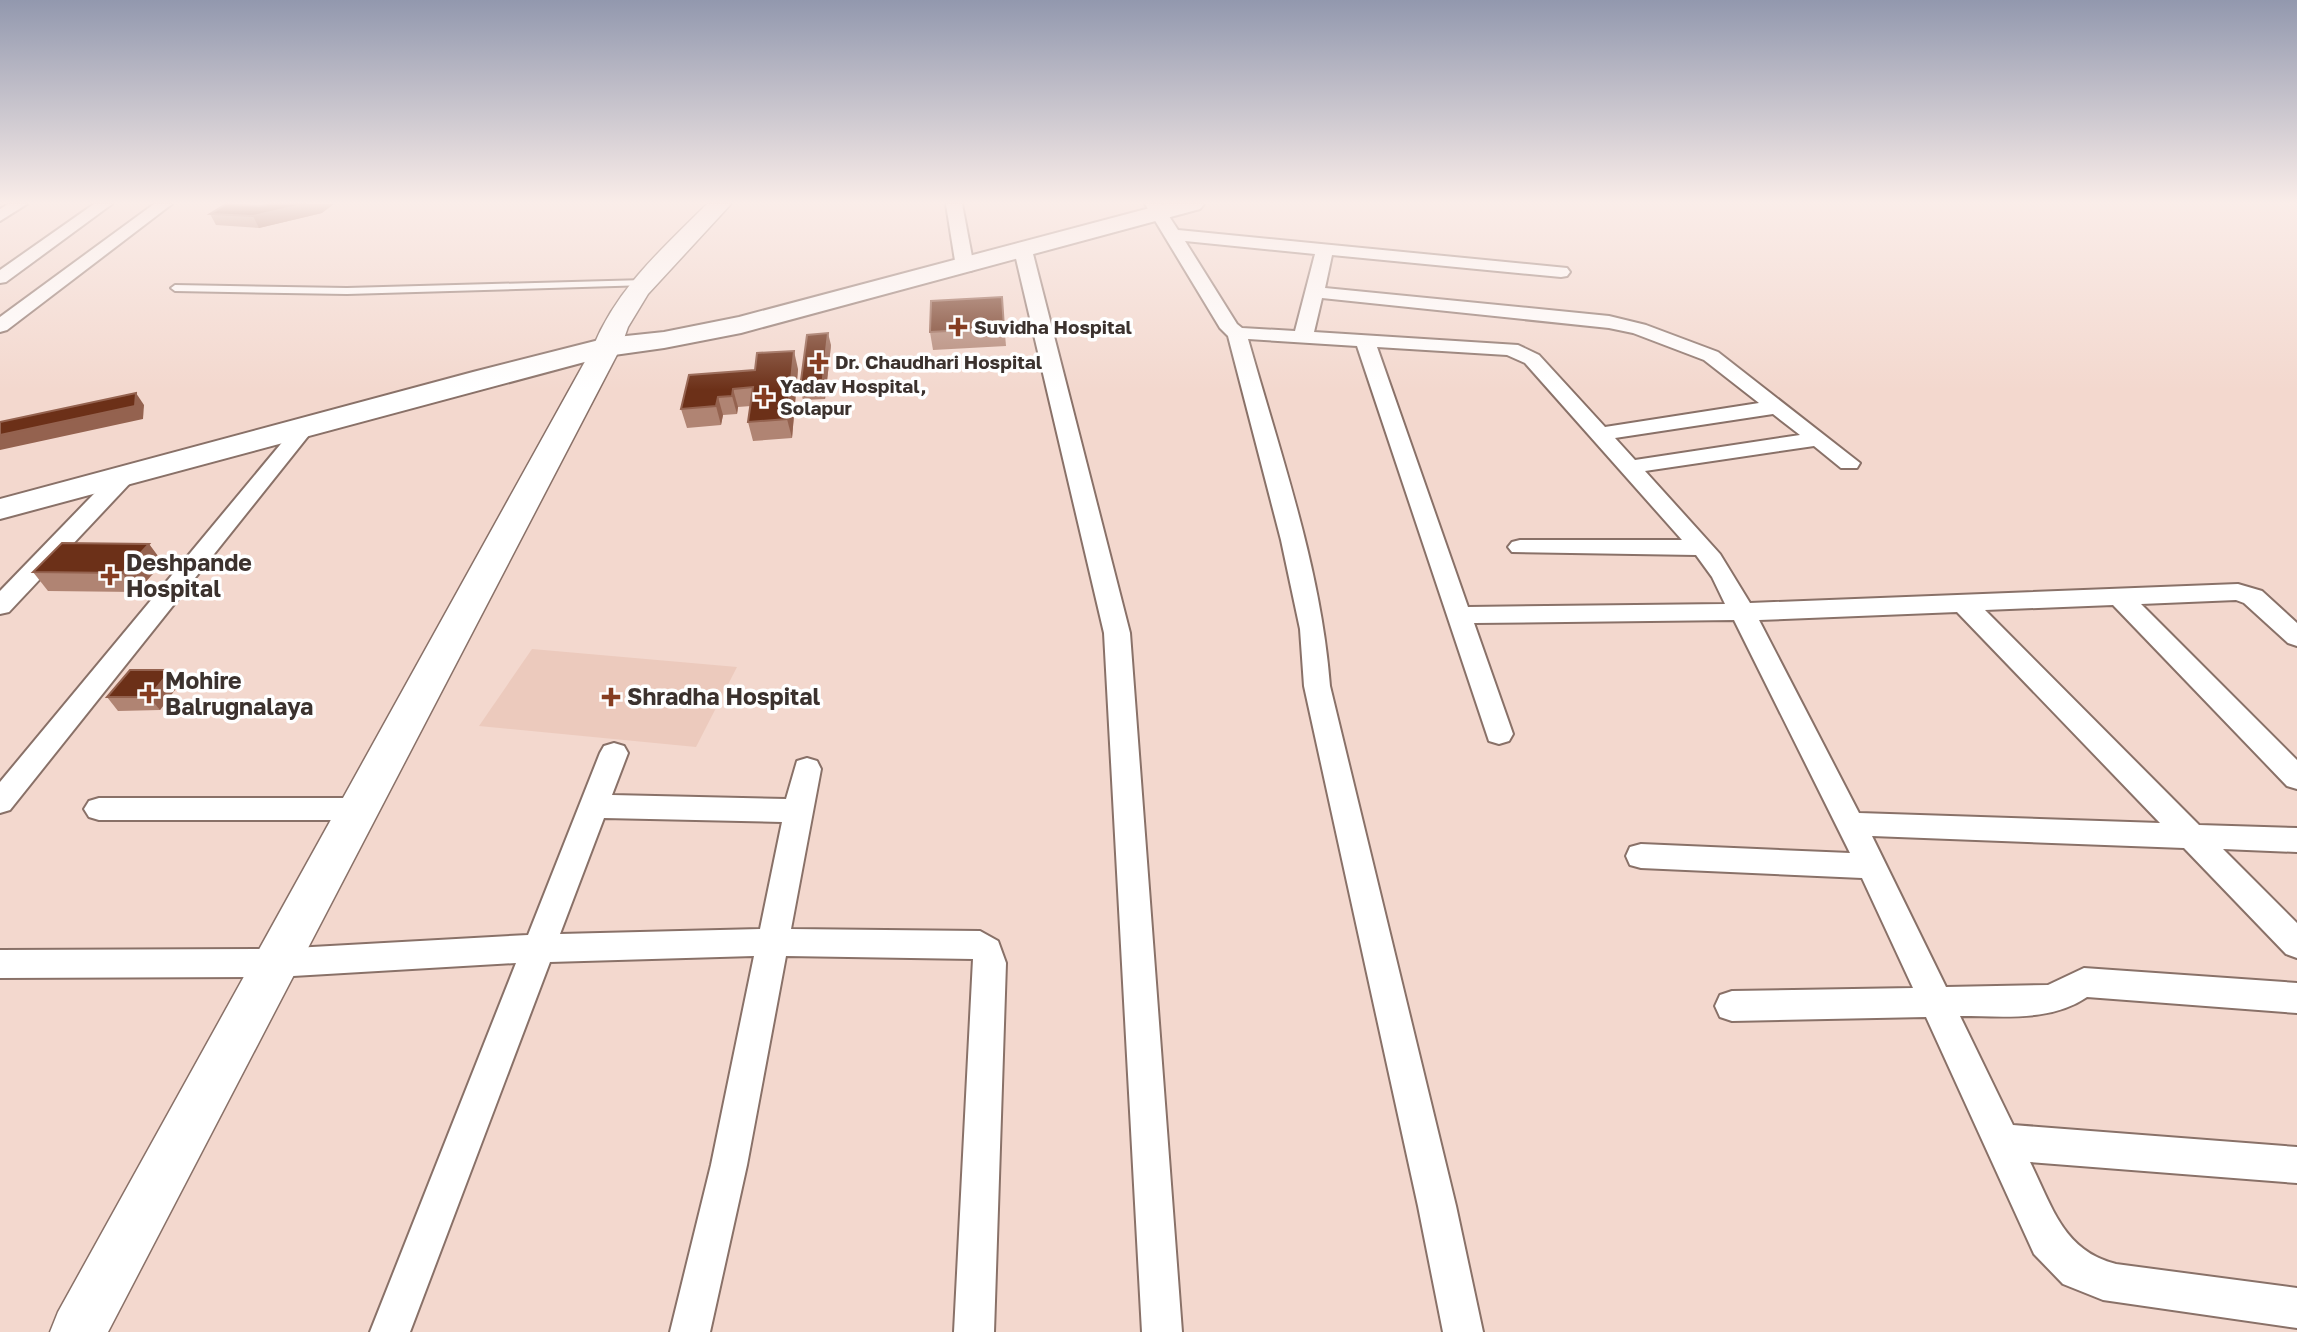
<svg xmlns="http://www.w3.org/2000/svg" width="2297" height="1332" font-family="'Golos Text',sans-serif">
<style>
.built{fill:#eccabd}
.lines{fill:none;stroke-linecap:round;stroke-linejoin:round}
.lane-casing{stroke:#897168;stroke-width:4}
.street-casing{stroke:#897168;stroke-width:4}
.secondary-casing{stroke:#897168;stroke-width:3}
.primary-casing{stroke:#897168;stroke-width:4}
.lane{fill:#fff;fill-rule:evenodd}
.street{fill:#fff;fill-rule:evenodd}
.secondary{fill:#fff;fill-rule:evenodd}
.primary{fill:#fff;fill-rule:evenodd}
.wall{fill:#b08473}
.shaded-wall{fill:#94624f}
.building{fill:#6c3018;stroke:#94624f;stroke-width:2}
.poi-dot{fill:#863d21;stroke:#fff;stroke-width:2.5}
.labels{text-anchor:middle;stroke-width:7;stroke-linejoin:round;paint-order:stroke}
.far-poi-label{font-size:19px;font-weight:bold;fill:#3c322e;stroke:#fff;text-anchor:start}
.poi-label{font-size:23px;font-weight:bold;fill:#3c322e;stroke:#fff;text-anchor:start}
</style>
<rect width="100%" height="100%" fill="#f3d8ce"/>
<path class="built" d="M532,649L737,667L696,747L479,726Z"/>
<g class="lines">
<defs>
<path id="lane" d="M645,280L649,283L648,285L347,294L175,291L171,288L175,285L347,288Z"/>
<g id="street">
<path d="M8,204H27L0,221V209Z"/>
<path d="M94,204H112L6,282L0,283V270Z"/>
<path d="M154,204H172L7,330L0,332V317Z"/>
<path d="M946,204H962L974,267L971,271H959L956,267Z"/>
<path d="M1145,204H1161L1178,230L1567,268L1570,272L1567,276L1561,277L1332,255L1325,288L1609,316L1646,325L1718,352L1860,463L1857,468H1841L1814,446L1645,471L1720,554L1750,603L2238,584L2262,591L2297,623V646L2288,643L2244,603L2236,600L2141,604L2297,760V789L2287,786L2113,605L1985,610L2199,825L2297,828V852L2223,849L2297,923V958L2286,954L2184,848L1872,836L1946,987L2048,985L2084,968L2297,983V1013L2087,997C2050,1022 2004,1016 1960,1016L2013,1125L2297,1147V1183L2030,1162C2052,1206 2063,1251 2116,1264L2297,1288V1328L2103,1300L2063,1284L2034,1254L1926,1017L1732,1021L1720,1017L1715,1006L1720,995L1732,991L1913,988L1862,878L1641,868L1630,865L1626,856L1630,847L1641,844L1850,853L1734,620L1474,623L1513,734L1509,741L1499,744L1489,741L1357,346L1248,339C1280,453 1321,568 1330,686L1456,1206L1483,1332H1443L1418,1206L1304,686L1300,629L1281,540L1228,336L1220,328ZM1185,241L1315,254L1295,331L1242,328L1237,324ZM1322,298L1609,328L1633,333L1704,360L1759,403L1605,427L1539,355L1518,345L1314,332ZM1377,347L1507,355L1525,363L1682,540H1520L1512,542L1508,547L1512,552L1696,555L1712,577L1725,604L1468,607ZM1773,414L1800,435L1635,460L1615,438ZM1957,612L2160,823L1859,813L1759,620Z"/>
<path d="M1023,245L1032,250L1130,633L1182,1332H1142L1104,633L1014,250Z"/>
<path d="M306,420L313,422L317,426L313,430L10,810L0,813V782L299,422Z"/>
<path d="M125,468L133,470L136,475L133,480L9,612L0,614V591L117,470Z"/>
<path d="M614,743L624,746L628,753L612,795L786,799L797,761L807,758L817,761L821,769L791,929L980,931L998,941L1006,963L994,1332H954L973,959L786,956L747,1165L710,1332H670L711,1165L754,956L550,962L410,1332H370L516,963L276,977L0,978V950L276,949L528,935L600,753L604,746ZM604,818L782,822L760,929L560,934Z"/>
<path d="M99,798H358L368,801L373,809L368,817L358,820H99L89,817L84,809L89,801Z"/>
</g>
<path id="secondary" d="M707,204H731L648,294L628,327L621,347L108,1332H50L58,1312L593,347C617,288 663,248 707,204Z"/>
<path id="primary" d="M1165,204H1204L1200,209L741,333L664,348L607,356L0,519V499L473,372L607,338L664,332L739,317Z"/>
</defs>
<use href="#lane" class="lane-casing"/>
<use href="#street" class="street-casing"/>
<use href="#secondary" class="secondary-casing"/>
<use href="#primary" class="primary-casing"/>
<use href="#lane" class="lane"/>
<use href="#street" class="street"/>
<use href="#secondary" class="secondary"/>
<use href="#primary" class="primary"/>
</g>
<g class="wall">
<path d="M260,206L322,213L259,228L216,225L210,214Z"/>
<path d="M1002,297L1006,346L933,350L930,332Z"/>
<path d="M831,345L825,399L803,400L800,388Z"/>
<path d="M798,369L792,438L753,441L748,422L751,406L738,407L737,414L723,415L721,425L687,428L681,409L755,370Z"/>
<path d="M149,544L163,563L136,592L48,591L33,572Z"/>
<path d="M171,670L180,683L160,710L118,711L107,697Z"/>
</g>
<g class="shaded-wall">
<path d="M306,204H334L322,213L259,228L253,216Z"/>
<path d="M828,333L831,345L825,399L822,386Z"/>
<path d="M794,351L798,369L792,438L787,419Z"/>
<path d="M733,389L738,407L737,414L732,396Z"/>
<path d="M136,393L144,405L143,419L0,450V435Z"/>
<path d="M718,397L723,415L721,425L716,406Z"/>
<path d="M149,544L163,563L136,592L122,573Z"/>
<path d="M171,670L180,683L160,710L149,697Z"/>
</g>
<g class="building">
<path d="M226,204L260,206L270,204H306L253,216L210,214Z"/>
<path d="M1002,297L1004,328L930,332L931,301Z"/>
<path d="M828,333L822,386L800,388L807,335Z"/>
<path d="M794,351L787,419L748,422L753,387L733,389L732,396L718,397L716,406L681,409L689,375L755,370L757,353Z"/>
<path d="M136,393L135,406L0,435V422Z"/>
<path d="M62,543L149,544L122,573L33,572Z"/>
<path d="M130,670H171L149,697H107Z"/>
</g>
<linearGradient id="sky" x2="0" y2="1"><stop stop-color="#9298ae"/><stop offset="0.52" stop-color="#faede9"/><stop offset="1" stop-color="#faede9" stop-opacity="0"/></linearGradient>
<rect width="2297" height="390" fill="url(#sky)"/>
<g class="poi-dot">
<path d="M954.5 316.5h7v7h7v7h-7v7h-7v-7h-7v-7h7z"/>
<path d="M815.5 351.5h7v7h7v7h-7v7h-7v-7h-7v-7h7z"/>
<path d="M760.5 386.5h7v7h7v7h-7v7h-7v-7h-7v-7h7z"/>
<path d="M106.5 565.5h7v7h7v7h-7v7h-7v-7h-7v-7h7z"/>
<path d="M145.5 683.5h7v7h7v7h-7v7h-7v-7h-7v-7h7z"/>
<path d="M607.5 686.5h7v7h7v7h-7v7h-7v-7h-7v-7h7z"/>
</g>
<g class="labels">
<g class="far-poi-label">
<text x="974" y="334">Suvidha Hospital</text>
<text x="835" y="369">Dr. Chaudhari Hospital</text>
<text x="780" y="393">Yadav Hospital,<tspan x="780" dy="22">Solapur</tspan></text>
</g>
<g class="poi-label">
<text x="126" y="571">Deshpande<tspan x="126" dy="26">Hospital</tspan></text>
<text x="165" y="689">Mohire<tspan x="165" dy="26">Balrugnalaya</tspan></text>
<text x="627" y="705">Shradha Hospital</text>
</g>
</g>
</svg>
